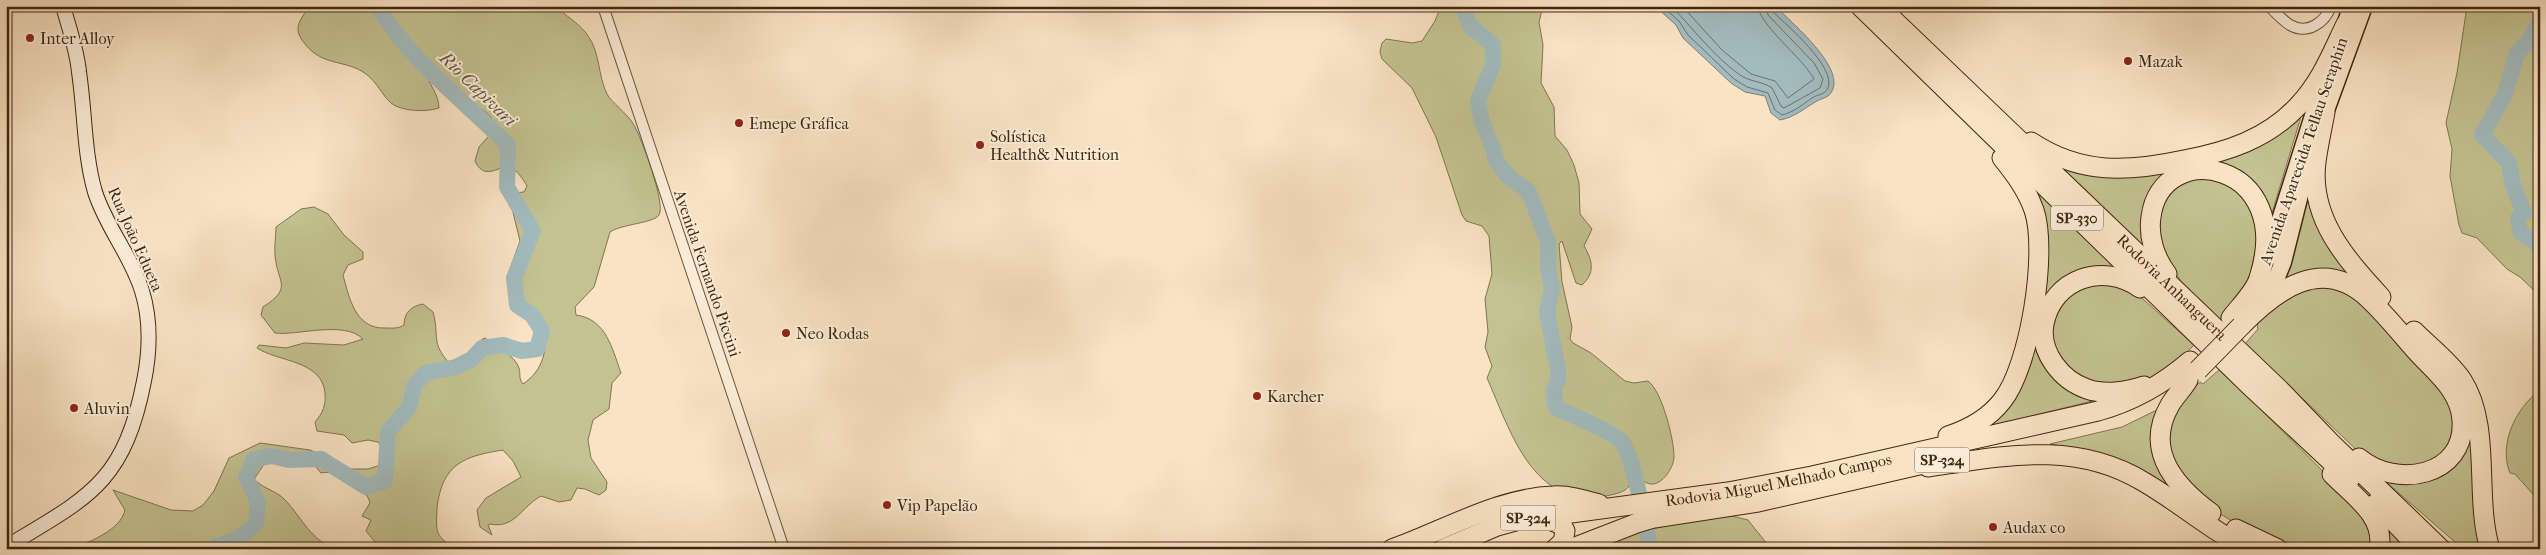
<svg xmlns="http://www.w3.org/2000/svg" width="2546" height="555" font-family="'IM FELL French Canon',serif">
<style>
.green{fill:#c3c290;stroke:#827450}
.water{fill:#a2bbbe;stroke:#7b7f78}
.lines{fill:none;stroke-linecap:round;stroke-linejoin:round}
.shore{stroke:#717067;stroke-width:1}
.river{stroke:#a2bbbe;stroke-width:16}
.street-casing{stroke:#6e553d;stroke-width:12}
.secondary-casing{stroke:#402610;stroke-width:16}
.primary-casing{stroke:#402610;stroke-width:19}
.highway-casing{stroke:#402610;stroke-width:21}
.street{stroke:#fbedd9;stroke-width:10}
.secondary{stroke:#fbedd9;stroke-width:14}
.primary{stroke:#f9e3c4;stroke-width:16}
.highway{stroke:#f9e3c4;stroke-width:19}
.highway-bridge-casing{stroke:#402610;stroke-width:21;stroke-linecap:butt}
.highway-bridge{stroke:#f9e3c4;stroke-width:19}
.poi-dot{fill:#8f2418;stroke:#fbedd9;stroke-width:2}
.labels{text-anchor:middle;stroke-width:4;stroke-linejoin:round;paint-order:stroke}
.shield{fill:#fbedd9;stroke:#78624c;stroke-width:1}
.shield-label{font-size:15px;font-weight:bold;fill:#402610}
.poi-label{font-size:16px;fill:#402610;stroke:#fbedd9;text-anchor:start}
.street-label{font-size:16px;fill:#402610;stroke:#fbedd9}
.water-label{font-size:18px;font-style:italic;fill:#5d5344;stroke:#fbedd9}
</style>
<rect width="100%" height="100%" fill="#f9e3c4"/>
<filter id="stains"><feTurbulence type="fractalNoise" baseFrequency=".004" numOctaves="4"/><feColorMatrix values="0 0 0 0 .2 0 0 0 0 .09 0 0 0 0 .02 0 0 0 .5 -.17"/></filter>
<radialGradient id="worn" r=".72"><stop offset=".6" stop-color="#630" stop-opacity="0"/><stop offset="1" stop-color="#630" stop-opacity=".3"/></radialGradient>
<g class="green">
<path d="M242,6H368L376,15L372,6H560V10C569,18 582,26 588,36C600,52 598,76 607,94C611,102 627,113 634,125C641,137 666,204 659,215C654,223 622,224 610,232L594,287L575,307L576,315C606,319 612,348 621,373L612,383L609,409L593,420L588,440L591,458L607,482L606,490L599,495L585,489L577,488L571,500L559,502L541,496C521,507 515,529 490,524L488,525L492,535L480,527L477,510L486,498L521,477L513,461L503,450C464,456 442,464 437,508C437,516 435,528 439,535C442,540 449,544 453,549H360L373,547L376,543L366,531L371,520L362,516L370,503C366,486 338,469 321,473L312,462L303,458L274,457L265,463L254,479C263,489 278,491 286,501C302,518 311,541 336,549H74C91,540 120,531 125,510L113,490L171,510L193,511L203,505L214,491L229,458L260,443L310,450L327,457L334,464L352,469H368L387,463V453L378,442L368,440L352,443L344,435L317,431L315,422C323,413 326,405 325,393C322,360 278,362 257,348L259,345L286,348L304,343L344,345L363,339C344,320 297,336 275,333L261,315L263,307C294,287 277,283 275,255C274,247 276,237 276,227L301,209L314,207L328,214L344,235L363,252V259L348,265L343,275C349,297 355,329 385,328C392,328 398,329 404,325C404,313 411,306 423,304L433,312C440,337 430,342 450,364C464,366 472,343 485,338C495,346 515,355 519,368C521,375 518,378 523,384C541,372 547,354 545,332L516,305L512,297L509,284L511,266L520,241L509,196L512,193L524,192L527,186C523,179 517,170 510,167C502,163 485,183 475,161L479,147L494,130C495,108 471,107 456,97C445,90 436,79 426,71C428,85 439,93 439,108C427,112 402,112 391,103C382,95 377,82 366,74C346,59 323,67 305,44C294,30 297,25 306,11Z"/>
<path d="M1441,6H1543L1539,22L1543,45L1541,83L1554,107L1555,136L1567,150L1574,165L1579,183L1580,214L1592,229L1584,246C1593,261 1595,273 1582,285L1576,283L1562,241L1559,244L1562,282L1572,327L1570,339L1573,343L1591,353L1625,381L1634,383L1648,381C1662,391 1674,439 1674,457C1674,468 1660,489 1647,483C1641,481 1637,470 1633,464C1631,489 1630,491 1606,496C1533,510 1510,430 1487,378L1492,366L1485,347L1488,332L1485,299L1492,274L1489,236L1482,226L1466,221L1462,215L1436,137L1412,88L1382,59L1380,52L1382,43L1386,39L1412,43L1422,41L1435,21Z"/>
<path d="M2467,6H2540V27L2532,32L2540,52V296L2520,277L2507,269L2477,238L2462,233L2459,225L2450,176L2452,149L2446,123L2457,73Z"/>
<path d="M2300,115V120L2269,223L2247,180L2171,174L2149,253L2051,159L2127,174Z"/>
<path d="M2202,176L2243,189L2260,229L2248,284L2219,321L2181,281L2159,248L2158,207L2180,182Z"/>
<path d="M2037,192L2124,273L2072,276L2043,350L2105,398L1982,428L2021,380Z"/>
<path d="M2312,193L2369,296L2287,279L2286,273L2294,253L2307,196Z"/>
<path d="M2092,281L2133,290L2194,345L2175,364L2158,375L2141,382L2127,386L2084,382L2057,359L2050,326L2057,303Z"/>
<path d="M2322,281L2357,297L2433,373L2458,420L2447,453L2409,471L2363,456L2245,344L2258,329L2257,324L2276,300Z"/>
<path d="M2220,369L2364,512L2370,522L2373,549H2291L2235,523L2211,508L2184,484L2165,436L2180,402L2200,382L2203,384Z"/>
<path d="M2540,390V502L2515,474L2510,473C2498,444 2516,408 2540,390Z"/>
<path d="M2465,393L2484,549H2463L2378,475L2446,465Z"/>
<path d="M2165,406L2158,426L2179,492L2075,448L2050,444L2122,427Z"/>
<path d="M1732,516L1748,520L1771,549H1594C1637,531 1684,519 1732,516Z"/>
<path d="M2390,531L2408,549H2386Z"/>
</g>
<path class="water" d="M1655,6H1775C1791,22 1845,67 1832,91C1829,98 1822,98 1817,101C1803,109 1795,117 1780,120L1771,113L1765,96L1745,92L1731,83L1683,38L1676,25Z"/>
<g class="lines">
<g class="shore">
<path d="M1662,6L1679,21L1688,35L1734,79L1747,87L1768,93L1775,110L1782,115C1794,112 1802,105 1812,98C1818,94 1825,95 1828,88C1836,67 1788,26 1773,12L1772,6"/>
<path d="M1671,6C1694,29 1713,56 1740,75C1750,82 1762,81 1772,88L1781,106L1784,108L1820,88L1823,79L1814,63L1768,15L1766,6"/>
<path d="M1682,6L1722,50L1751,74L1775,81L1788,98L1814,79C1803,58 1759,25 1758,6"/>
</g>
<g class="river">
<path d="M1463,6L1470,26L1493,45V65L1478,101L1482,122L1493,148L1496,161L1509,177L1529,192L1548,242V267L1552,289L1547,312L1559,375L1554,392L1556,408C1571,414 1610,431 1621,441C1634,454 1645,527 1651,549"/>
<path d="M2540,21L2528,42L2517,53L2505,94L2482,135L2509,163L2513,185L2524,213L2518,218L2520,232L2540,246"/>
<path d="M210,549L237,539L256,524L258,502L246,477L254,459L272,456L289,460L321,459L366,487L385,481L388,432L409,407L415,384L426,373L456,367L472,359L482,348L503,345L522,351L537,349L542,331L532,315L517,305L514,278L533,231L507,187L508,145C463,100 411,61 377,6"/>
</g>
<defs>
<g id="street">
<path d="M603,6L784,549"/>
<path d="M2269,6C2275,12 2282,20 2290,25C2307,35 2325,23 2331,6"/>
</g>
<path id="secondary" d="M6,547C89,497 124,483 144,381C150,351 151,320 142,291C132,257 106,227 95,192C84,154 85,112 79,72C77,50 69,28 63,6"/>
<g id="primary">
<path d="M2343,33L2351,6"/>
<path d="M2321,124L2364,6"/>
<path d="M2268,258L2317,103"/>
<path d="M2258,307L2277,277L2283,262L2312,147"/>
</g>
<g id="highway">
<path d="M1860,6L2248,384L2350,479"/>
<path id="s1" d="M1879,6L2282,392L2331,443L2441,549"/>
<path d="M2325,112C2322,129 2318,146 2316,162C2309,218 2346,259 2381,297"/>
<path d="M2031,142C2081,175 2128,172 2184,160C2227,152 2267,139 2298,106C2321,82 2332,53 2346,24"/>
<path d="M2167,274C2155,258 2148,237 2151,217C2161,136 2297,161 2259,278C2255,292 2240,306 2231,318"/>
<path d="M2140,288C2103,262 2053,278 2044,324C2039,352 2061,380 2087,389C2104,395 2127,392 2144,386"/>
<path d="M2241,326C2276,290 2322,255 2368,298C2386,315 2401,334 2417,352C2435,372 2460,390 2462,420C2466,477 2396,489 2359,458"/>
<path d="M2414,331C2430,347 2450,362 2462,380C2492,426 2474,497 2490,549"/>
<path d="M2188,380C2183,389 2175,396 2170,405C2143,451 2176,487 2211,513"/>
<path d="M1948,436C1969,429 1988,419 2002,401C2030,367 2048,251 2034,210C2027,190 2015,174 2002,158"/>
<path d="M1928,467C2004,456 2075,440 2144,482C2180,503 2211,530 2247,549"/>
<path d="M2332,474C2352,495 2386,516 2379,549"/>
<path d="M2376,503L2420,549"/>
<path d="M1540,516L1562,525L1565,531L1563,542L1555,549"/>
<path d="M2236,529L2278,549"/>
<path d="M1392,549C1443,531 1498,498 1553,496C1568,495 1585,500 1599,504"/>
<path id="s2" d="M1443,549L1497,526L1519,520L1728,492L1812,476L2098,411C2134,401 2162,385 2190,361"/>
<path d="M1570,549L1637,523L1654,518L1758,502L1941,460"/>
</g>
</defs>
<use href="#street" class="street-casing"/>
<use href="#secondary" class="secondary-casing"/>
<use href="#primary" class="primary-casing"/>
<use href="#highway" class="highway-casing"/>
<use href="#street" class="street"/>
<use href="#secondary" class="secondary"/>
<use href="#primary" class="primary"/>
<use href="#highway" class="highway"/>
<defs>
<path id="highway-bridge" d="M2198,370L2241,326"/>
</defs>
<use href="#highway-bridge" class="highway-bridge-casing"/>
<use href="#highway-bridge" class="highway-bridge"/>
</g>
<g class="poi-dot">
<circle cx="30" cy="38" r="5"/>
<circle cx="2128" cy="61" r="5"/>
<circle cx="739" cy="123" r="5"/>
<circle cx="980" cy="145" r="5"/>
<circle cx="786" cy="333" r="5"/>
<circle cx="1257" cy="396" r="5"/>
<circle cx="74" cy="408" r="5"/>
<circle cx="887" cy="505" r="5"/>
<circle cx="1993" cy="527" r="5"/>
</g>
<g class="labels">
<g class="shield">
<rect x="2051" y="205.5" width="52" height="25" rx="4"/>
<rect x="1914.5" y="447.5" width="55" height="25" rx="4"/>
<rect x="1500.5" y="505.5" width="55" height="25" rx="4"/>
</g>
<g class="shield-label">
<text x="2077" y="223">SP-330</text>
<text x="1942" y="465">SP-324</text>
<text x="1528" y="523">SP-324</text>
</g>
<g class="poi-label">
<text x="40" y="44">Inter Alloy</text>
<text x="2138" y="67">Mazak</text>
<text x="749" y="129">Emepe Gráfica</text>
<text x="990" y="142">Solística<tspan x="990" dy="18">Health&amp; Nutrition</tspan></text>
<text x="796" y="339">Neo Rodas</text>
<text x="1267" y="402">Karcher</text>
<text x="84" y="414">Aluvin</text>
<text x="897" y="511">Vip Papelão</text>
<text x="2003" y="533">Audax co</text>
</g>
<g class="street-label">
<text transform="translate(2303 151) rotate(-71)" y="6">Avenida Aparecida Tellau Seraphin</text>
<text transform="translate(136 239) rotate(66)" y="6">Rua João Edueta</text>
<text transform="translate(708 273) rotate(71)" y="6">Avenida Fernando Piccini</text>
<text dy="6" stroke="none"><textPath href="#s1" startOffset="406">Rodovia Anhanguera</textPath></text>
<text dy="6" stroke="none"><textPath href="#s2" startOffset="344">Rodovia Miguel Melhado Campos</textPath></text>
</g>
<g class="water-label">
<text transform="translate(478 89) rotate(44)" y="6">Rio Capivari</text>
</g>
</g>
<rect width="2546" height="555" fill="none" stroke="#f9e3c4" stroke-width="25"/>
<rect x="8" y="8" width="2531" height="540" fill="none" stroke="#402610" stroke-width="2.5"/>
<rect x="12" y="12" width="2521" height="530" fill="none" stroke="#402610"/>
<rect width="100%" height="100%" filter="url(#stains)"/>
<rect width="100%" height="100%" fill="url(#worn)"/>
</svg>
